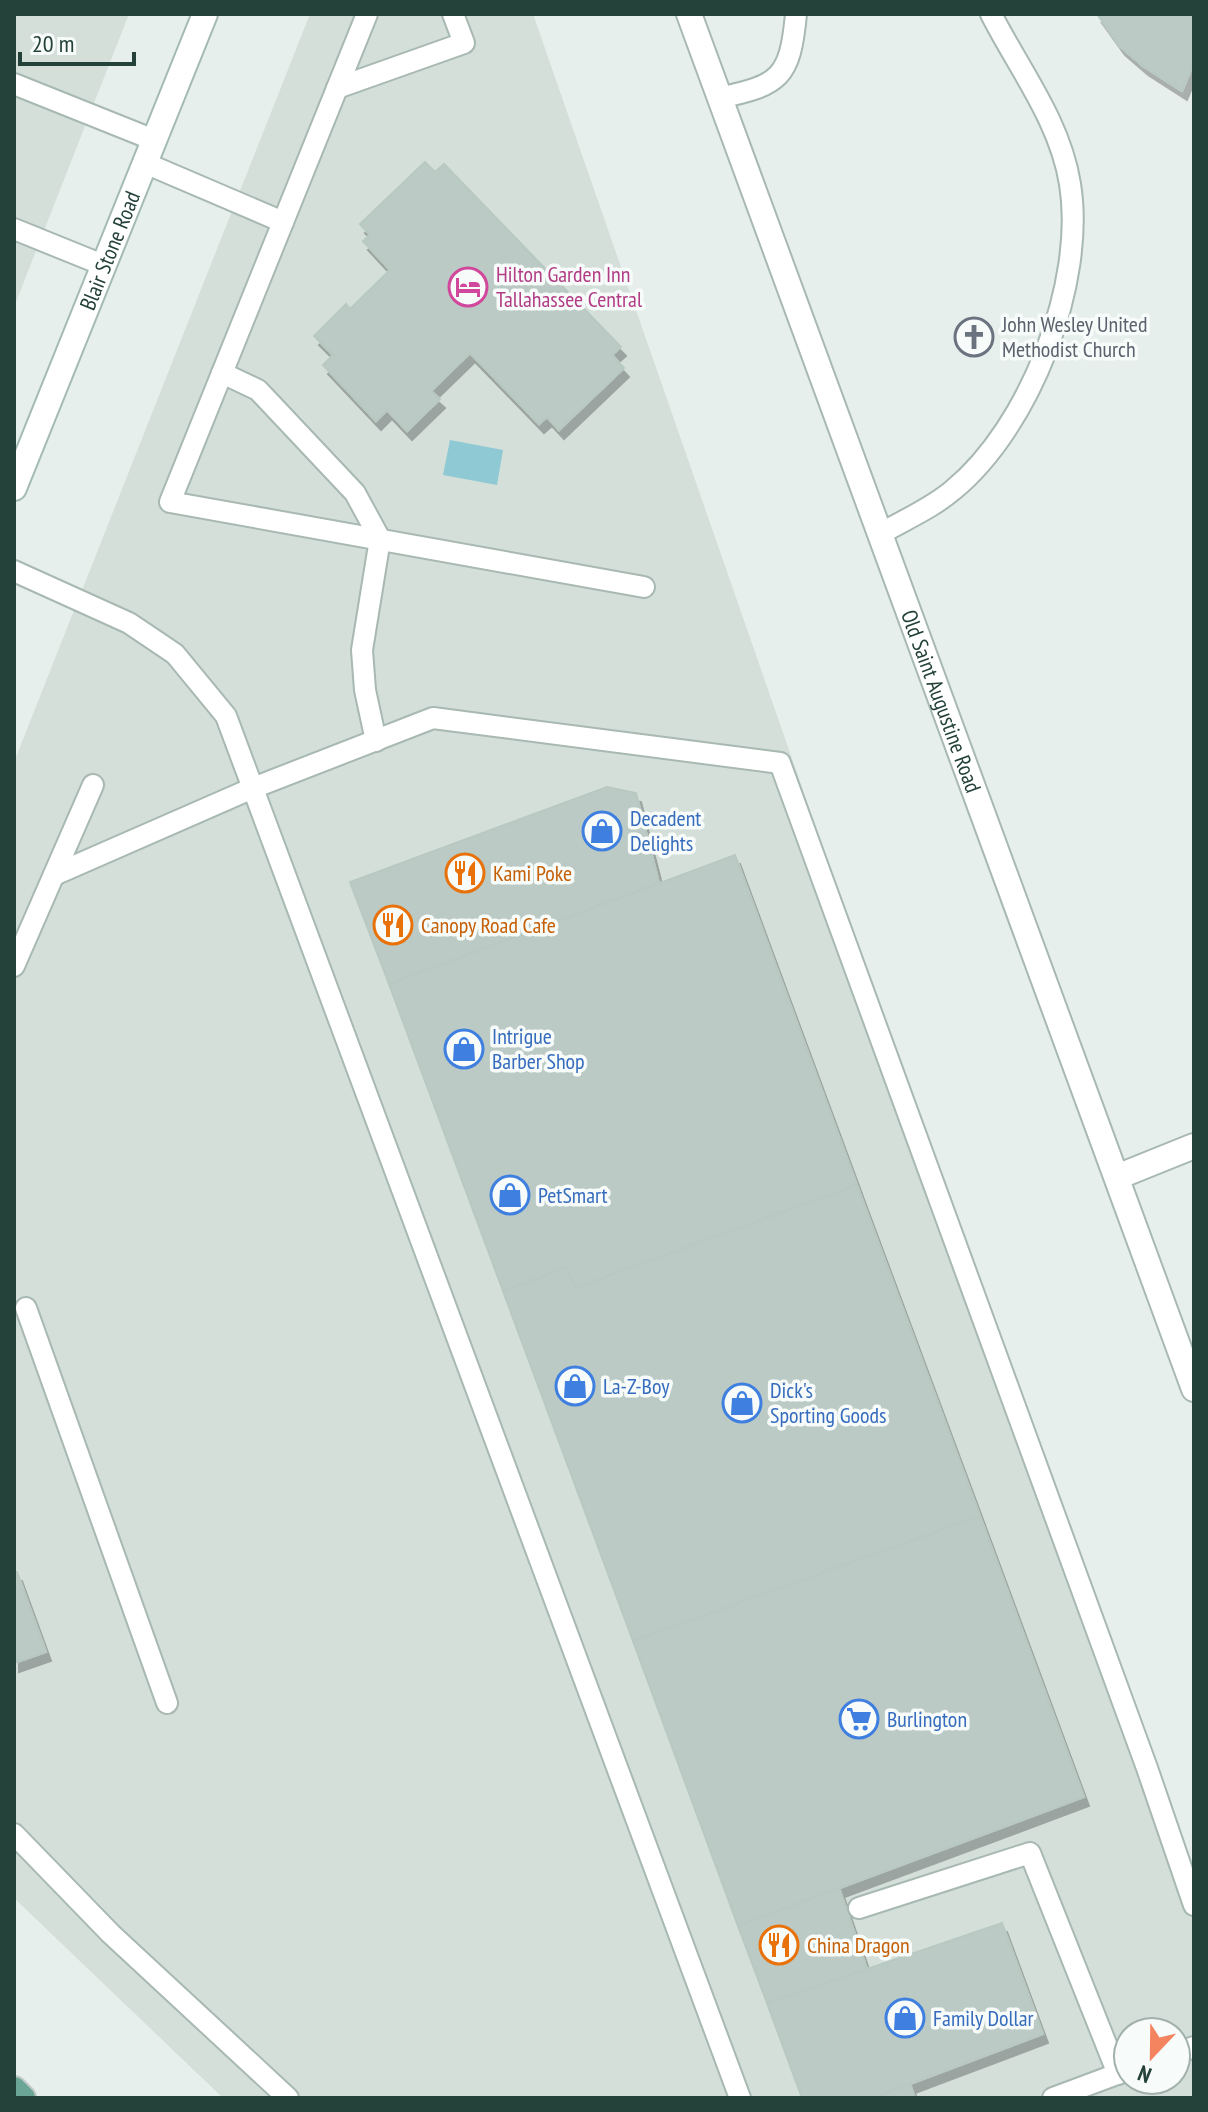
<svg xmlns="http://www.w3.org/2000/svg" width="1208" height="2112" font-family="'PT Sans Narrow',sans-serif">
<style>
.built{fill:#d4dfda;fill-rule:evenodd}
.water{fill:#8ec9d4}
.building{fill:#bbcac4;stroke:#b8c9c2;stroke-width:2;filter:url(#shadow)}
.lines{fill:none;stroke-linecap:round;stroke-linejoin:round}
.service-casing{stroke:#a8b8b2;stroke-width:24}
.minor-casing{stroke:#a8b8b2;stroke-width:28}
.tertiary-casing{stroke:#a8b8b2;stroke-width:28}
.secondary-casing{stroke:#a4bbb3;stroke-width:28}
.primary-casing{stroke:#c2cac8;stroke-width:28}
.service{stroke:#fff;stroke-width:20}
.minor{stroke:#fff;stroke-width:24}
.tertiary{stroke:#fff;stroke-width:24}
.secondary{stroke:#fff;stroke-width:24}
.primary{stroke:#6aa596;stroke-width:24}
.labels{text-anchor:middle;stroke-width:7;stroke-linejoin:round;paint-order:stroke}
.street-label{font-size:22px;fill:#24423a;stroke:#f7fbf9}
.hotel-label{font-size:22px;fill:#b23c85;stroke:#f7fbf9;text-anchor:start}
.worship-label{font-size:22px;fill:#5b616d;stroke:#f7fbf9;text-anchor:start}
.shop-label{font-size:22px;fill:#366cbe;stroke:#f7fbf9;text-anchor:start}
.food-label{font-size:22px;fill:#c56008;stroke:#f7fbf9;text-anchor:start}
</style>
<defs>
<filter id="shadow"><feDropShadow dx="5" dy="9" stdDeviation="0" flood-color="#0004"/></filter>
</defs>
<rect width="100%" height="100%" fill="#e6efeb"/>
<g class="built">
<path d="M14,14H129L14,307Z"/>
<path d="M310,14H533L1194,1914V2098H223L14,1898V762ZM1128,2032H1176V2080H1128Z"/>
</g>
<path class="water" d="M450,440L503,450L497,485L443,475Z"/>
<g class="building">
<path d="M1097,14H1194V62L1182,91L1143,66L1120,46Z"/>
<path d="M425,162L435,172L444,164L621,347L612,355L624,368L559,430L547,417L539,424L470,353L431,391L440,399L407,431L387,410L376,421L323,365L333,355L314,336L346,304L350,309L390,270L363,241L370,235L360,224Z"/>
<path d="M607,787L636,793L659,883L389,984L350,882Z"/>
<path d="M735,855L857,1185L575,1288L567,1267L503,1291L389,984Z"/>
<path d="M857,1185L980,1516L633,1641L503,1291L567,1267L575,1288Z"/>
<path d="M980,1516L1084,1797L738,1926L633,1641Z"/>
<path d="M17,1572L46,1652L14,1663V1573Z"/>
<path d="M839,1888L867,1969L767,2003L738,1926Z"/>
<path d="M1002,1923L1043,2034L873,2098H802L767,2003Z"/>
<path d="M910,2084L915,2098H873Z"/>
</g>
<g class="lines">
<defs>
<g id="service">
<path d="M367,14L170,502L644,587"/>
<path d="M14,84L154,140"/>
<path d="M337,88L464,43L453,14"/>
<path d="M719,98C780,85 790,78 796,14"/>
<path d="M145,163L283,222"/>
<path d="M14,229L103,265"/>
<path d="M222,373L258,390L355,493L380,539L362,650L365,690L376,741"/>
<path d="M880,534C904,520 932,508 953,490C1030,427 1086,282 1070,184C1060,121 1019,69 991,14"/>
<path d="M14,571L129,623L175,654L226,716L740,2098"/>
<path d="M54,875L253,788L433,718L780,763L1147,1768L1194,1905"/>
<path d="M14,966L93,785"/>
<path d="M26,1308L167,1703"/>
<path d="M14,1834L111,1934L288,2098"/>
<path d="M859,1908L1030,1853L1118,2074"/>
<path d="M1176,2053L1194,2047"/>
<path d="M1053,2098L1128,2070"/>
</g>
<path id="minor" d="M1117,1177L1194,1146"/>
<g id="tertiary">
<path id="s1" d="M689,14L1194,1389"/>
</g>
<g id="secondary">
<path id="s2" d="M14,488L205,14"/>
</g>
<path id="primary" d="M14,2089L23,2098"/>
</defs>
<use href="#service" class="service-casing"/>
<use href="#minor" class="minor-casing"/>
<use href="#tertiary" class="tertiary-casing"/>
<use href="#secondary" class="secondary-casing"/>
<use href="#primary" class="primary-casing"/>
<use href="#service" class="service"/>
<use href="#minor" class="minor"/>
<use href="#tertiary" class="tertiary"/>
<use href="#secondary" class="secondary"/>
<use href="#primary" class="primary"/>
</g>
<defs>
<symbol id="hotel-ring" viewBox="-11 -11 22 22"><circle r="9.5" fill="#f7fbf9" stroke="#d1479c" stroke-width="1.5"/><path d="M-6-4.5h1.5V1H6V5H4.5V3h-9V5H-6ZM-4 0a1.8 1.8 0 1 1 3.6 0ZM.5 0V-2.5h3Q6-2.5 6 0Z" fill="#d1479c"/></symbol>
<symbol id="church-ring" viewBox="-11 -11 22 22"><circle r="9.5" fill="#f7fbf9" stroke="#6b7280" stroke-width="1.5"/><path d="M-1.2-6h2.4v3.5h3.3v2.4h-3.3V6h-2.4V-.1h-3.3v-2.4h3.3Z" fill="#6b7280"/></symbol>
<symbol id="shop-ring" viewBox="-11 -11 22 22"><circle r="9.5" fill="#f7fbf9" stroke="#3f7fe0" stroke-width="1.5"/><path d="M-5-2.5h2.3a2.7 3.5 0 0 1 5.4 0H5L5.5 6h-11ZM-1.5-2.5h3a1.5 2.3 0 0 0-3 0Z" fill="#3f7fe0"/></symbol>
<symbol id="restaurant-ring" viewBox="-11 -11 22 22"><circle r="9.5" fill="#f7fbf9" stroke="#e8710a" stroke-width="1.5"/><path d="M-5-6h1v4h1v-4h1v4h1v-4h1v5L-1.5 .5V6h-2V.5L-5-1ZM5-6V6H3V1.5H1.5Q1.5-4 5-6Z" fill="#e8710a"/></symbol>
<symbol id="supermarket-ring" viewBox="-11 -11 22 22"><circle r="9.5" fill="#f7fbf9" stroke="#3f7fe0" stroke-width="1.5"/><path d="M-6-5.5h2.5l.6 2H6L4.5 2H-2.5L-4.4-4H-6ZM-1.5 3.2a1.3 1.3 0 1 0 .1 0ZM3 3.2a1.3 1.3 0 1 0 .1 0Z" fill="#3f7fe0"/></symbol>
</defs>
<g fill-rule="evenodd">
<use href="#hotel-ring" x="446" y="265" width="44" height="44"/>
<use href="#church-ring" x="952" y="315" width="44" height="44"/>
<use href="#shop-ring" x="580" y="809" width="44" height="44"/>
<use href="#restaurant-ring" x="443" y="851" width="44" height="44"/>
<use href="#restaurant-ring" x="371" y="903" width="44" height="44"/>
<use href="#shop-ring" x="442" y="1027" width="44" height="44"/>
<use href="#shop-ring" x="488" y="1173" width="44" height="44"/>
<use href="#shop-ring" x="553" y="1364" width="44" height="44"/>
<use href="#shop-ring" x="720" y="1381" width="44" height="44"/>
<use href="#supermarket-ring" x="837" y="1697" width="44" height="44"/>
<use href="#restaurant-ring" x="757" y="1923" width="44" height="44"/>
<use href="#shop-ring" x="883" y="1996" width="44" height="44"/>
</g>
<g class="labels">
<g class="street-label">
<text dy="8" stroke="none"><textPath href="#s2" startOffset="256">Blair Stone Road</textPath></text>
<text dy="8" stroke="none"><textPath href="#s1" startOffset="732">Old Saint Augustine Road</textPath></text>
</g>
<g class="hotel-label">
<text x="496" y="282">Hilton Garden Inn<tspan x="496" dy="25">Tallahassee Central</tspan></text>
</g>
<g class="worship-label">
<text x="1002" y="332">John Wesley United<tspan x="1002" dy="25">Methodist Church</tspan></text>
</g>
<g class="shop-label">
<text x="630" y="826">Decadent<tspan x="630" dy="25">Delights</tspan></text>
<text x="492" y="1044">Intrigue<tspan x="492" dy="25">Barber Shop</tspan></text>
<text x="538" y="1203">PetSmart</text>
<text x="603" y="1394">La-Z-Boy</text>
<text x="770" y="1398">Dick's<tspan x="770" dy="25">Sporting Goods</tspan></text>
<text x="887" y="1727">Burlington</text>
<text x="933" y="2026">Family Dollar</text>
</g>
<g class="food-label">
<text x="493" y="881">Kami Poke</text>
<text x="421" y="933">Canopy Road Cafe</text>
<text x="807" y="1953">China Dragon</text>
</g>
</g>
<rect width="1208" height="2112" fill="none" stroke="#24423a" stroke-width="32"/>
<g transform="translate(1152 2056) rotate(202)"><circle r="38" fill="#f7fbf9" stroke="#a3b1ad" stroke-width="2"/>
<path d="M0-6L14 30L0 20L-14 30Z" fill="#f4845f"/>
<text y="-12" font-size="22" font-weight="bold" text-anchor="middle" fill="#24423a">N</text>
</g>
<path d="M20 52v12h114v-12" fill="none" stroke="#24423a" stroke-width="4"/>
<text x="32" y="52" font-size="24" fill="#24423a" stroke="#f7fbf9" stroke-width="6" paint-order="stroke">20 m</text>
</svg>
